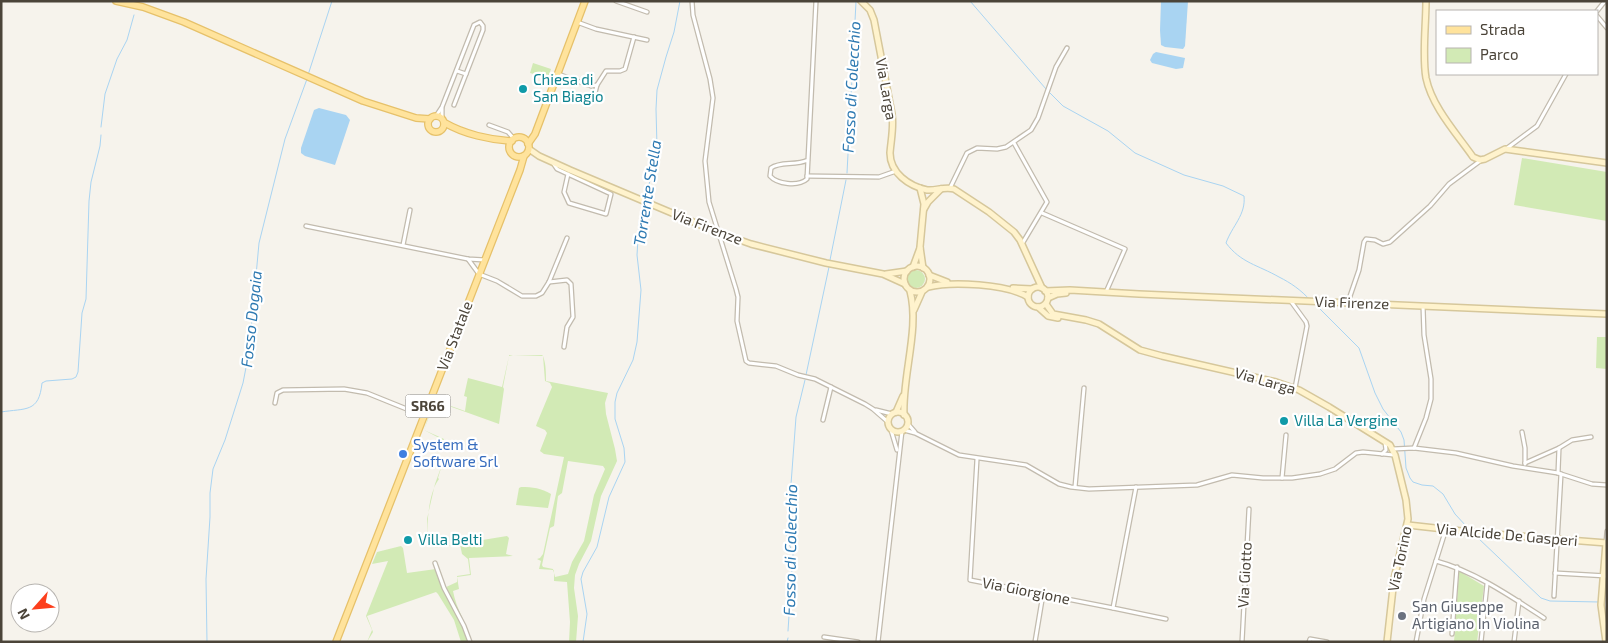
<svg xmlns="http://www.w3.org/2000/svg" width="1608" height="643" font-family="'Exo 2',sans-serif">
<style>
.green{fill:#d2eab5;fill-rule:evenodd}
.water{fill:#a9d4f2}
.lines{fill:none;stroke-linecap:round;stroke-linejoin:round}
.stream{stroke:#a9d4f2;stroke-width:1}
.street-casing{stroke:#c2bbae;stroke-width:5.5}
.secondary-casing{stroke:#d6c79b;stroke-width:8}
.primary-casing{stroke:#e6c16a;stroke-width:8}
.street{stroke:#fff;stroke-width:3}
.secondary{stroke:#fff3cd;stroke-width:5}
.primary{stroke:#ffe39c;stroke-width:5.5}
.culture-dot{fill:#0f9aa8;stroke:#fff;stroke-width:2}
.shop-dot{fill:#3f7fe0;stroke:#fff;stroke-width:2}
.worship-dot{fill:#6b7280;stroke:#fff;stroke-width:2}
.labels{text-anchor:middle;stroke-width:4.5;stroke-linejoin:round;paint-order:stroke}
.shield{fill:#fff;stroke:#817c74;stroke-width:1}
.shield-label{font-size:14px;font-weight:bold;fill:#4b4439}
.culture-label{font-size:15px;fill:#0d838f;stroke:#fff;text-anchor:start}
.street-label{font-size:15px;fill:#4b4439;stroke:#fff}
.shop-label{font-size:15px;fill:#366cbe;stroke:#fff;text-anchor:start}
.worship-label{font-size:15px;fill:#5b616d;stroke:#fff;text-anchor:start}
.water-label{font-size:16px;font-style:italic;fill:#2e7ab2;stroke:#fff}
</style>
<rect width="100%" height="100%" fill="#f6f3ec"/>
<g class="green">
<path d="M533,63L551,69L548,78L530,73Z"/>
<path d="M1522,158L1607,172V221L1514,205Z"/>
<circle cx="916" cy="279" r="9"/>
<path d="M1597,337H1607V369L1596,368Z"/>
<path d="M509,355H542L543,356C546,364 546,373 546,381L608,393L605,403L606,414L615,449L617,461L601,496L591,541L579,564L575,575L574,588L578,616L576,642H569L570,622L567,582L554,581V570L539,569L541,561L537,559L540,558L543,554L564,457L544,454L540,451L547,433L545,430L536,426L537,423L552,387L550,383L545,381L543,356L513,355L509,356L503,387L504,389L499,424L435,401L424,430L444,439L437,455L444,458L438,478L439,479C427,495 427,529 427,549L507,536L509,538L506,554L513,556L469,558L471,575L457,577L459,589L453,591C456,609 467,624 472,642L444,588L457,582V576L470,574L468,559L462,554L460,544L427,549V519L435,484L444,459L437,455L443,440L424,430L434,400L465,411L467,397L464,396L468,378L502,387L509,356ZM568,461L603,466L605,469L594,495L584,541L572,562L568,574L555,577L553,569L543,567L542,565L550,528L554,526L558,496L562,493Z"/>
<path d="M521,487C533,487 541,488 551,494L548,508L516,505L519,488Z"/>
<path d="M401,546L403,548L407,573L436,569L465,628L469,642H461L454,620L438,594L436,592L367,616L373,632L367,642L372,630L366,616L388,561L372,564L377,552Z"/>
<path d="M1459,571L1484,586L1477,642H1454Z"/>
</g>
<g class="water">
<path d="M1161,1H1188L1185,46L1183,49L1165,47L1161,45L1160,30Z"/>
<path d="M1156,52L1185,58L1183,68L1176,69L1152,63L1150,60L1153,54Z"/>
<path d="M319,108L346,115L350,120L335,165L305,156L301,153V148L314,110Z"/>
</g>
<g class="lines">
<g class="stream">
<path d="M158,1H160"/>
<path d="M970,1L1046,89"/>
<path d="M308,75L332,1"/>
<path d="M1049,92L1063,106L1108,131L1135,153L1184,175L1223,186L1244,196C1246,215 1232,226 1226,243C1241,263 1258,265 1279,277C1291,283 1301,290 1310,300"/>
<path d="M101,127L105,94L117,59L127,40L134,15"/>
<path d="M847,173L856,2"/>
<path d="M645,200L655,161L657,147L656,109L657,90L666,57L674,32L680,1"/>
<path d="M830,260L846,180"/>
<path d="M1315,304L1359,348L1375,393L1383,409L1401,432L1404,440L1406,468L1410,478L1413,482L1422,485L1433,486L1443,494L1455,514L1467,527"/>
<path d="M806,375L829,267"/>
<path d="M1,412C26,408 39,413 42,383L46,381L72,379L76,377L78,372L82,313L86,299L89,201L91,182L100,146L101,135"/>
<path d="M1477,537L1541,598L1550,601L1599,602"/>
<path d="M788,631L793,554L787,538L796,417L805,380"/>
<path d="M207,642L206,579L210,517V493L213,469L225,440L243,383L249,352L259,243L285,139L307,79"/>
<path d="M583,642L587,614L581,579L583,572L597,547L609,497L625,462L624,448L615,419V402L617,393L633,360L637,342L641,290L637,255L639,222L644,204"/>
<path d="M787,642L788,638"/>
</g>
<defs>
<g id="street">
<path d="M616,1L647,12"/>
<path d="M692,1L693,15L710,79L713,98L705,161L709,202L736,289L738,297L737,321L746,361L749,363L776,366L798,375L815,379L865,404L873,409L888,422"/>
<path d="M1597,11L1605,1"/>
<path d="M1597,16L1607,28"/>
<path d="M577,22L596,29L647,40"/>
<path d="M457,71L466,74"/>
<path d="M558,74L591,86L597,85L606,71H620L625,69L634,37"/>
<path d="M593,101L597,85"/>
<path d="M436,116L442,107L474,25L480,22L483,26V30L454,105"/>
<path d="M442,118V108"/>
<path d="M489,125L508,132L514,139"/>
<path d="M1014,143L1047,202L1022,244"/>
<path d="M1506,149L1537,126L1566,74"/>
<path d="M808,160C795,166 781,161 771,168L770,176C777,184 798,187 807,179L808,160L816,1"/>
<path d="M553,163L557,169L611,194L606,214L569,203L564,192L568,174"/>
<path d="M807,176L879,177L896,171"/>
<path d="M950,188L967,153L977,148L997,149L1006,147L1031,130L1038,118L1056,67L1067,48"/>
<path d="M1042,213L1125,249L1106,292"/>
<path d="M306,226L468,259L485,260"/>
<path d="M403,245L410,210"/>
<path d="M468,259L479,274L497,281L522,296H536L542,293L549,282L567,238"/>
<path d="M549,282L567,280L571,284L573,317L567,327L564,347"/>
<path d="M1290,300L1306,322L1307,326L1295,388"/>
<path d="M1348,302L1359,270L1364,242L1366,239L1375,240L1383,244L1390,242L1430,206L1449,184L1480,161"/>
<path d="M275,403L277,393L283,390L344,389L367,393L424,416"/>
<path d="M876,410L892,414"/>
<path d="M823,420L831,387"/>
<path d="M908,424L915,432"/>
<path d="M891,430L897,450"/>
<path d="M904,430L915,433L959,455L1026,465L1059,484L1071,487L1089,489L1197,485L1232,475L1263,478H1292L1320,474L1335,469L1356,453L1363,452L1394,455"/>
<path d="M1522,432L1525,448V464"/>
<path d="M1414,448L1426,418L1431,399V379L1424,335L1423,306"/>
<path d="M1393,449L1414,448L1456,453L1513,466L1558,473L1592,484L1607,485"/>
<path d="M1382,454L1386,450L1385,442"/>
<path d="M977,459L970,580L1113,608"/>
<path d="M1525,463L1559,448"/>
<path d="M1558,473L1559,448L1572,440L1591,437"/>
<path d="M1282,478L1286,435"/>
<path d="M1075,487L1084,388"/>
<path d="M1136,487L1113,608L1166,619"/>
<path d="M1606,543L1607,531"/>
<path d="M1436,561C1474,571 1512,597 1544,618"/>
<path d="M435,563L444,588L464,626L470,642"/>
<path d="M1555,573L1607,576"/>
<path d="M1554,596L1561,474"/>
<path d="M1452,634L1457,567"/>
<path d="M824,637L858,642"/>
<path d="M878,642L902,431"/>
<path d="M1035,642L1043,594"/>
<path d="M1242,642L1249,509"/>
<path d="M1309,642L1310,639L1327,642"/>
<path d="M1416,642L1424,599L1446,529"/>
<path d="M1481,642L1487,584"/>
<path d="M1514,642L1519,601"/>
</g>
<g id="secondary">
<path d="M861,1L870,10L874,20L892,114C894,127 891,140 890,153C890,173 909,186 927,190C936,191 945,186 954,189L989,212L1014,232L1020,240L1042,288"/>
<path d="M1426,1C1426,25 1422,56 1426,78C1432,107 1457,134 1473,157L1480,160L1485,159L1505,149L1607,163"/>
<path d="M529,149L539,156L570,170L717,232L751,244L826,263L883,274L905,284"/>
<path d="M920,188L924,204L920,247L923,268"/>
<path d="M924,209L928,202L941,189"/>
<circle cx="917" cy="279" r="13"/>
<path d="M913,267L920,248"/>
<path d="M886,274L907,271"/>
<path d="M929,275L947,282"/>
<path d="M928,287C952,281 1007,284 1028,297"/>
<circle cx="1038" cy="297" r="10"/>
<path d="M1013,288L1032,289"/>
<path d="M1045,291L1070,290L1139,294L1607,314"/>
<path d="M1048,298L1057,294L1066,293"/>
<path d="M1046,304L1053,314L1086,320L1099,324L1140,350L1162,356L1276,382L1299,390L1329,407L1390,445L1395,455L1406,500L1408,519L1394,579L1387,642"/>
<path d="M1038,307L1048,316L1058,318"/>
<path d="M914,310L922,292"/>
<circle cx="898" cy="422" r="10"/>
<path d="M896,412L903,396"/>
<path d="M904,415C902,376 920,328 910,291"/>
<path d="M1408,525L1480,533L1607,543"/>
<path d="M1606,543L1601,605L1606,642"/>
</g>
<g id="primary">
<path d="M116,1L143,7L184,22L363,101L416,118L430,119"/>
<circle cx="436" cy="124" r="8"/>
<path d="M445,123C464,134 490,140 512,141"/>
<circle cx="519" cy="147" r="10"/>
<path d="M528,144L535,134L585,1"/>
<path d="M336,642L520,170L524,156"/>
</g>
</defs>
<use href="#street" class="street-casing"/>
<use href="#secondary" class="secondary-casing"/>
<use href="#primary" class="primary-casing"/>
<use href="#street" class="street"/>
<use href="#secondary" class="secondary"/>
<use href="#primary" class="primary"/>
</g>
<g class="culture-dot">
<circle cx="523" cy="89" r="5"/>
<circle cx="1284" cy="421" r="5"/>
<circle cx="408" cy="540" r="5"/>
</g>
<circle class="shop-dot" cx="403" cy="454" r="5"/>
<circle class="worship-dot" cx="1402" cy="616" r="5"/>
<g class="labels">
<rect class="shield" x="405.5" y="394.5" width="45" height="23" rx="4"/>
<g class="shield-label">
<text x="428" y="411">SR66</text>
</g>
<g class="culture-label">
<text x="533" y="85">Chiesa di<tspan x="533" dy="17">San Biagio</tspan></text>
<text x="1294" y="426">Villa La Vergine</text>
<text x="418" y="545">Villa Belti</text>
</g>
<g class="street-label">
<text transform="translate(886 89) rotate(80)" y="5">Via Larga</text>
<text transform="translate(707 227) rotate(21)" y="5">Via Firenze</text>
<text transform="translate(1352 303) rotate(2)" y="5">Via Firenze</text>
<text transform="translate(455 336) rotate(-69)" y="5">Via Statale</text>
<text transform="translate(1265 381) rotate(16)" y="5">Via Larga</text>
<text transform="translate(1507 535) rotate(5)" y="5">Via Alcide De Gasperi</text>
<text transform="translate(1400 559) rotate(-78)" y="5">Via Torino</text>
<text transform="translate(1245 575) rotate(-87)" y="5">Via Giotto</text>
<text transform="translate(1026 591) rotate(11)" y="5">Via Giorgione</text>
</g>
<g class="shop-label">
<text x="413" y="450">System &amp;<tspan x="413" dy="17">Software Srl</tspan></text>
</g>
<g class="worship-label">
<text x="1412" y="612">San Giuseppe<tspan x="1412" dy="17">Artigiano In Violina</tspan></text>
</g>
<g class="water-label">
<text transform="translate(851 87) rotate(-87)" y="6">Fosso di Colecchio</text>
<text transform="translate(647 193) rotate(-81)" y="6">Torrente Stella</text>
<text transform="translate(251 319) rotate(-84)" y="6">Fosso Dogaia</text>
<text transform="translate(790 550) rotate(-89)" y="6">Fosso di Colecchio</text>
</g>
</g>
<rect width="1608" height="643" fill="none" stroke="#4b4439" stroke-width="5"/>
<rect x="1436" y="10" width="162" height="65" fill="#ffffff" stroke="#b7b4b0"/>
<rect x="1446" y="26" width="25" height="8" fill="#ffe39c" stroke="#b7b4b0"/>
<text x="1480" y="35" font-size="15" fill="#4b4439">Strada</text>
<rect x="1446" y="48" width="25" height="15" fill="#d2eab5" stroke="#b7b4b0"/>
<text x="1480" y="60" font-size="15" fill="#4b4439">Parco</text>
<g transform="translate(35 608) rotate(243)"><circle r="24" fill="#ffffff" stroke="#b7b4b0"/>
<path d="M0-4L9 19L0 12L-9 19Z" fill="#fc3f1d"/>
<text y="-8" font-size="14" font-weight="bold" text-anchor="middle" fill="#4b4439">N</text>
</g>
</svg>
